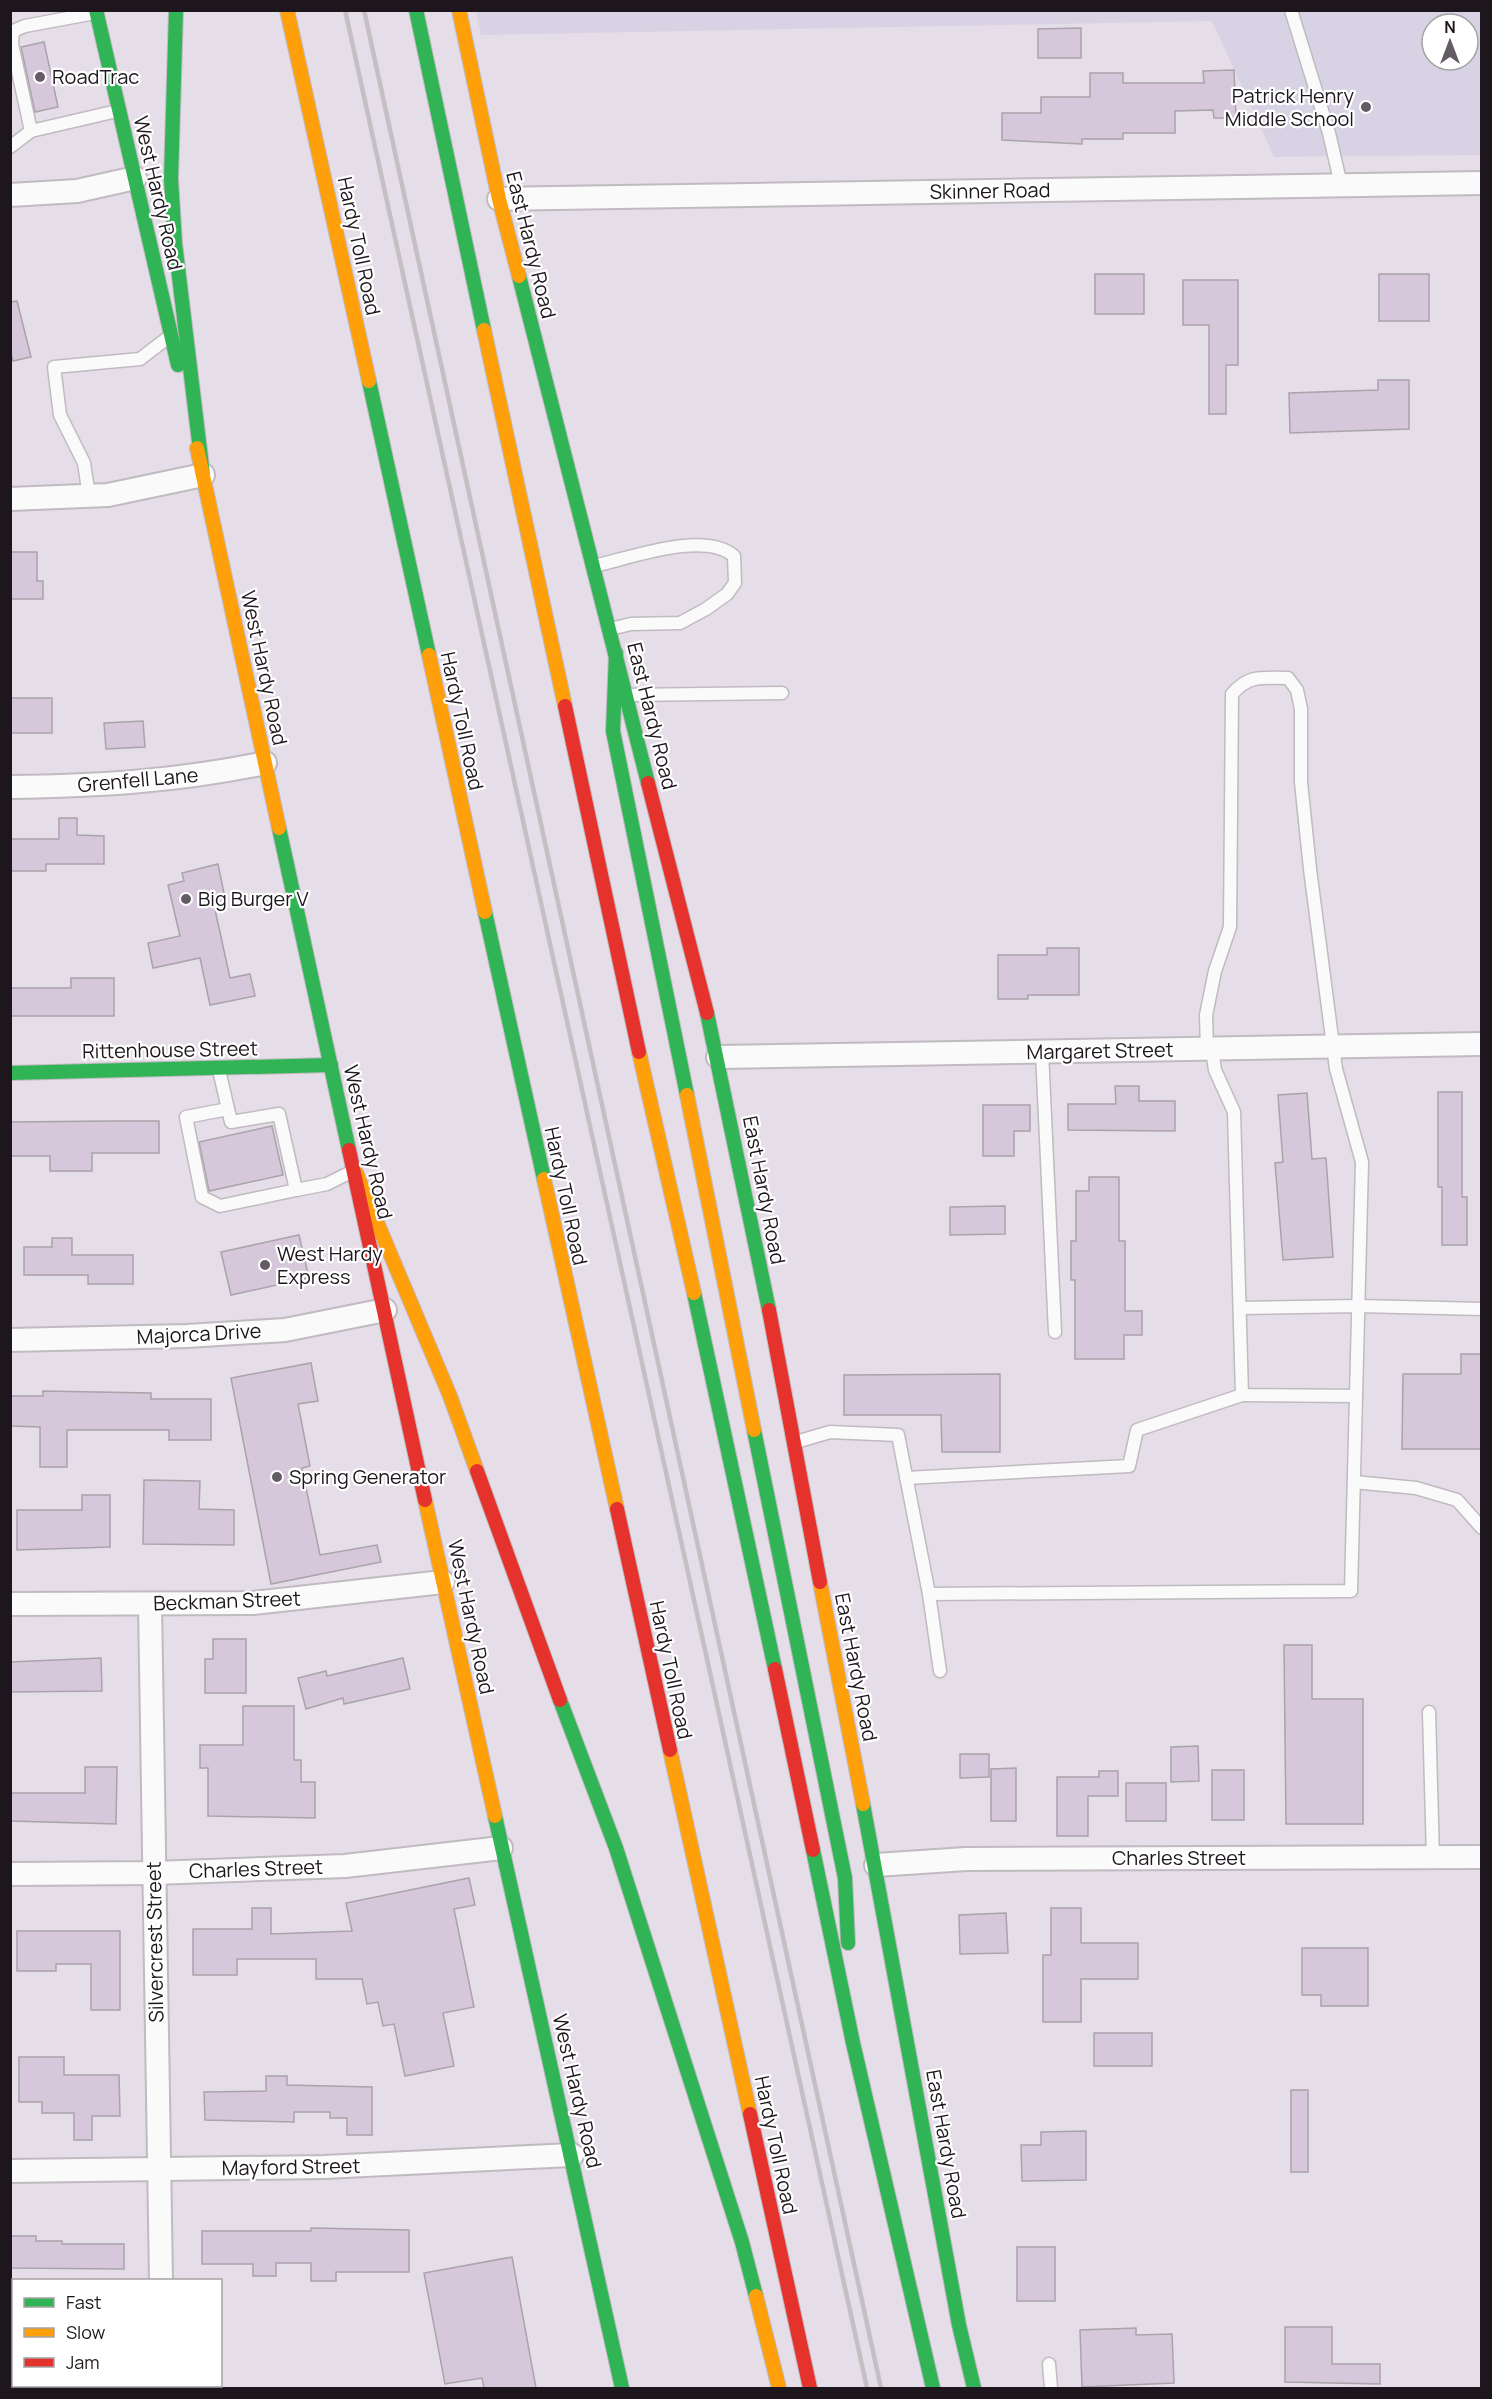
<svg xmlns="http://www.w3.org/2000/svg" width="1492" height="2399" font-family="Manrope,sans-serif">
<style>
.education{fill:#d8d3e4;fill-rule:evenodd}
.building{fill:#d7c7da;stroke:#a9a3aa;stroke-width:1.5}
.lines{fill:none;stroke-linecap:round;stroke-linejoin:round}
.lane-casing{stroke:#c0bac1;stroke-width:15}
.street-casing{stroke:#c0bac1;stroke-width:26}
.fast-casing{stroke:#c0bac1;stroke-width:16}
.slow-casing{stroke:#c0bac1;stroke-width:16}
.jam-casing{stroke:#c0bac1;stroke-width:16}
.lane{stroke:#fbfafb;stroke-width:12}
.street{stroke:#fbfafb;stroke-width:22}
.fast{stroke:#30b455;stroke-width:14}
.slow{stroke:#ff9f0a;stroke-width:14}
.jam{stroke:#e5322d;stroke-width:14}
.rail{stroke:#c2c0c3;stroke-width:4.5}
.poi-dot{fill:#635c64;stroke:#fff;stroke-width:2}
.labels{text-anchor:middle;stroke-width:4.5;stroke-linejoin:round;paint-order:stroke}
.poi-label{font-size:20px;fill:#1d171d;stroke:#fff;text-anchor:start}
.street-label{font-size:20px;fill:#1d171d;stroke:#fff}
</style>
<rect width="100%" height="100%" fill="#e5dde7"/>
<path class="education" d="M476,11H1481V155L1274,157L1212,21L481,35ZM1432,24H1468V60H1432Z"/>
<g class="building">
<path d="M1081,28V58H1038V29Z"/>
<path d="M44,42L58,107L35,112L21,47Z"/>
<path d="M1234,70L1236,118H1214L1213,110L1175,111V133H1123V139H1082V144L1002,140V113H1041V97H1090V73H1123V83H1204L1203,71Z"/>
<rect x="1095" y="274" width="49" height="40"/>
<rect x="1379" y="274" width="50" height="47"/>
<path d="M1183,280H1238V365H1226V414H1209V325H1183Z"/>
<path d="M17,301L31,357L13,361L10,350V302Z"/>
<path d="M1378,380H1409V429L1290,433L1289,393L1378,390Z"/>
<path d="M10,552H37V581H43V599H10Z"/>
<rect x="10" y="698" width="42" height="35"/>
<path d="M143,721L145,747L106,749L104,723Z"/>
<path d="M59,818H77V835L104,836V864H46V871H10V839H59Z"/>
<path d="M218,864L226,903L214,905L230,978L250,974L255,996L210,1005L200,958L153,968L148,943L180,936L168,885L184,881L182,873Z"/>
<path d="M1047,948H1079V995H1028V999H998V955H1047Z"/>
<path d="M71,978H114V1016H10V988H71Z"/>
<path d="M1115,1086H1139V1101H1175V1131L1068,1130V1104H1116Z"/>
<path d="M1438,1092H1462V1197H1467V1245H1442V1187H1438Z"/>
<path d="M1307,1093L1312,1159L1326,1158L1333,1257L1283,1260L1275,1163L1283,1162L1278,1095Z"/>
<path d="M983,1105H1030V1131H1014V1156H983Z"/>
<path d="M113,1121H159V1153H92V1171H50V1156H10V1122Z"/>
<path d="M272,1126L283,1175L209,1191L199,1142Z"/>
<path d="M1089,1177H1119V1241H1125V1311H1142V1335H1124V1359H1075V1280H1071V1241H1076V1191H1089Z"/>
<path d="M1005,1206V1234L950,1235V1207Z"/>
<path d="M299,1235L309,1278L231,1295L221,1252Z"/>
<path d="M52,1238H72V1255H133V1284H88V1275H24V1247H52Z"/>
<path d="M1461,1354H1482V1449H1402L1403,1374H1461Z"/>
<path d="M311,1363L318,1401L298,1404L310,1466L302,1468L320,1555L377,1545L381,1562L271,1584L231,1378Z"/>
<path d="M1000,1374V1452H942L941,1415H844V1375Z"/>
<path d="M43,1391L151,1393V1399H211V1440H169V1430H67V1467H40V1427L10,1426V1396H43Z"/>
<path d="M144,1480L200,1481L199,1509L234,1510V1545L143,1544Z"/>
<path d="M82,1495H110V1547L17,1550V1510H82Z"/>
<path d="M213,1639H246V1693H205V1659H213Z"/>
<path d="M1284,1645H1312V1699H1363V1824H1286Z"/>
<path d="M101,1658L102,1691L10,1692V1662Z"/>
<path d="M403,1658L410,1689L344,1704L343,1698L306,1709L298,1678L326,1671L327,1676Z"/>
<path d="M243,1706H294V1760H301V1782H315V1818L208,1816V1768H200V1745H243Z"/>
<path d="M1198,1746L1199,1781L1171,1782V1747Z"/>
<path d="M960,1754H989V1777L960,1778Z"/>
<path d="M85,1767H117L116,1824L10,1821V1793H85Z"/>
<path d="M1016,1768V1821H991V1769Z"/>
<rect x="1212" y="1770" width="32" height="50"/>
<path d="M1099,1771H1118V1796H1088V1836H1057V1777H1099Z"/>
<rect x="1126" y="1783" width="40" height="38"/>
<path d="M469,1878L475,1905L454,1909L474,2007L443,2013L454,2066L405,2076L394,2024L383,2026L378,2002L367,2004L362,1979H316V1959H237V1975H193V1929H252V1908H271V1934L352,1931L346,1903Z"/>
<path d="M1051,1908H1081V1943H1138V1979H1081V2022H1043V1955H1051Z"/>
<path d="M1006,1913L1008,1953L960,1954L959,1915Z"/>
<path d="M17,1931H120V2010H91V1964H56V1971H17Z"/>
<path d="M1302,1948H1368V2006H1321V1995H1302Z"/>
<rect x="1094" y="2033" width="58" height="33"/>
<path d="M19,2057H64V2075H119L120,2116H92V2140H74V2113H42V2102H19Z"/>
<path d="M266,2076H287V2085L372,2087V2135H347V2118H330V2112H294V2122L205,2120L204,2092L266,2091Z"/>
<rect x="1291" y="2090" width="17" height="82"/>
<path d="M1086,2131V2180L1022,2181L1021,2145H1041V2132Z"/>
<path d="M311,2228L409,2230V2272H336V2281H311V2263H276V2276H253V2264H202V2231H311Z"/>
<path d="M10,2236H36V2241H62V2244H124V2269L10,2268Z"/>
<rect x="1017" y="2247" width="38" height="54"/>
<path d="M512,2257L536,2388H484L482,2378L445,2384L424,2273Z"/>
<path d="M1285,2327H1332V2364H1380V2384L1285,2382Z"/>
<path d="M1136,2328V2335L1172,2334L1174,2383L1082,2387L1080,2330Z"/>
</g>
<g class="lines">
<defs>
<g id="lane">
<path d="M1291,10L1329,133L1341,185"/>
<path d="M31,131L117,111"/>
<path d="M10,147L31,131L12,44L13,31L25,26L95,13"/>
<path d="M89,496L84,463L60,415L54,367L140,359L170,336"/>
<path d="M594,566C630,558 704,530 734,556L735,583L727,594L706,609L680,623L631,624L610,629"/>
<path d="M627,695L782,693"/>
<path d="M1212,1050L1215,1070L1234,1112L1242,1395L1356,1396"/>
<path d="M1042,1052L1055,1332"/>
<path d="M219,1070L231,1122L279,1114L296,1190L327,1184L353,1171"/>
<path d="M228,1109L186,1117L202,1197L220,1206L296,1190"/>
<path d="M1240,1308L1359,1306L1482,1309"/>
<path d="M796,1442L830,1432L898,1435L929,1594L940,1671"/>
<path d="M906,1478L1129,1466L1137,1430L1242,1395"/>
<path d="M1354,1482L1416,1488L1457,1500L1482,1528"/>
<path d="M929,1594L1351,1591L1362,1162L1336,1069L1310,869L1301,782V709L1297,690L1288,678C1263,678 1249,674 1232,694L1230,927L1215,971L1206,1015L1207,1050"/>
<path d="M1429,1712L1433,1857"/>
<path d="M1049,2364L1051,2388"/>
</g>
<g id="street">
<path d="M10,195L77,191L135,178"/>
<path d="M499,199L1482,183"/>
<path d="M10,499L108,495L203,475"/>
<path d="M10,787C97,786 180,781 265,763"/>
<path d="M718,1057L1482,1044"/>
<path d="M10,1340L187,1336L285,1330L385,1310"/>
<path d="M10,1604L253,1603L443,1582"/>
<path d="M150,1604L161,2280"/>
<path d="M876,1865L966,1859L1482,1857"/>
<path d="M10,1874L154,1873L345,1866L501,1848"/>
<path d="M10,2171L324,2167L572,2155"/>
<path d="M164,2386V2388"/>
</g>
<g id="fast">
<path d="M96,10L178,365"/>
<path d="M176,10L171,179L175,243L203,475"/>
<path d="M416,10L484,330"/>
<path d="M519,276L648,783"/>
<path d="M369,381L429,655"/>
<path d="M616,653L613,731L687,1095"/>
<path d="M279,828L349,1150"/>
<path d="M485,912L544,1179"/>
<path d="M707,1013L769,1310"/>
<path d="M10,1073L331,1065"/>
<path d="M694,1293L775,1669"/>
<path d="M754,1430L845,1878L848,1943"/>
<path d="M560,1700L616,1848L742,2242L756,2296"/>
<path d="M863,1804L959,2325L974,2388"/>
<path d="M495,1816L622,2388"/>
<path d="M813,1850L853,2043L933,2388"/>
</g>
<g id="slow">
<path d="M287,10L369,381"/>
<path d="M459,10L499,199L519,276"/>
<path d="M484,330L565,706"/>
<path d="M197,448L279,828"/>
<path d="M429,655L485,912"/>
<path d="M639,1052L694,1293"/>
<path d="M687,1095L754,1430"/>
<path d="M355,1170L450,1396L477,1471"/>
<path d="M544,1179L617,1509"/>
<path d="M425,1500L495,1816"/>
<path d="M820,1582L863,1804"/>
<path d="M670,1750L750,2114"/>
<path d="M756,2296L779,2388"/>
</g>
<g id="jam">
<path d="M565,706L639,1052"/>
<path d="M648,783L707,1013"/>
<path d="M349,1150L425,1500"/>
<path d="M769,1310L820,1582"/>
<path d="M477,1471L560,1700"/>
<path d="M617,1509L670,1750"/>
<path d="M775,1669L813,1850"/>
<path d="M750,2114L810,2388"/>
</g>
</defs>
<use href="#lane" class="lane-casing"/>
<use href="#street" class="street-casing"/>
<use href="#fast" class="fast-casing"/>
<use href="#slow" class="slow-casing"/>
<use href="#jam" class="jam-casing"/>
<use href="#lane" class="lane"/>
<use href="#street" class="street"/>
<use href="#fast" class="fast"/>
<use href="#slow" class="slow"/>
<use href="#jam" class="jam"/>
<g class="rail">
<path d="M345,10L867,2388"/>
<path d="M364,10L881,2388"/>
</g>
</g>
<g class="poi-dot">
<circle cx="40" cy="77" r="6"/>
<circle cx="1366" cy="107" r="6"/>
<circle cx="186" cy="899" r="6"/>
<circle cx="265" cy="1265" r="6"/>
<circle cx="277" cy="1477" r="6"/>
</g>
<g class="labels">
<g class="poi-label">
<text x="52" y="84">RoadTrac</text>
<text x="1354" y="103" text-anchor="end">Patrick Henry<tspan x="1354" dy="23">Middle School</tspan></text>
<text x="198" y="906">Big Burger V</text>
<text x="277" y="1261">West Hardy<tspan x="277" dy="23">Express</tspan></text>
<text x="289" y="1484">Spring Generator</text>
</g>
<g class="street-label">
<text transform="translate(990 191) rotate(-1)" y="7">Skinner Road</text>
<text transform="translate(158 193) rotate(77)" y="7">West Hardy Road</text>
<text transform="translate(531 245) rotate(76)" y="7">East Hardy Road</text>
<text transform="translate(359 246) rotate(78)" y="7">Hardy Toll Road</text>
<text transform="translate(264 668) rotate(78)" y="7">West Hardy Road</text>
<text transform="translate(652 716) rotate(76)" y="7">East Hardy Road</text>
<text transform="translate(462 721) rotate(78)" y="7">Hardy Toll Road</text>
<text transform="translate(138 780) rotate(-5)" y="7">Grenfell Lane</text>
<text transform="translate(170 1050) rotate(-1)" y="7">Rittenhouse Street</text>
<text transform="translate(1100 1051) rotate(-1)" y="7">Margaret Street</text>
<text transform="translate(368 1142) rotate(77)" y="7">West Hardy Road</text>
<text transform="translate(764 1190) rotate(79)" y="7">East Hardy Road</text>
<text transform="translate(566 1196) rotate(78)" y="7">Hardy Toll Road</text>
<text transform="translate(199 1334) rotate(-3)" y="7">Majorca Drive</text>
<text transform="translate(227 1601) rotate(-2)" y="7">Beckman Street</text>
<text transform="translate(471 1617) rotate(78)" y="7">West Hardy Road</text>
<text transform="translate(856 1667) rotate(79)" y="7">East Hardy Road</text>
<text transform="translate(671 1670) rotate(78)" y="7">Hardy Toll Road</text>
<text x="1179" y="1865">Charles Street</text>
<text transform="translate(256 1869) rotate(-2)" y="7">Charles Street</text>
<text transform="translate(155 1942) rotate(-91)" y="7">Silvercrest Street</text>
<text transform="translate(577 2091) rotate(77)" y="7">West Hardy Road</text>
<text transform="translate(946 2144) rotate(80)" y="7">East Hardy Road</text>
<text transform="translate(776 2145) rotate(78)" y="7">Hardy Toll Road</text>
<text transform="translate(291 2167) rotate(-1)" y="7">Mayford Street</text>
</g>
</g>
<rect width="1492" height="2399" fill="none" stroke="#1d171d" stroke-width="24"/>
<rect x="12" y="2279" width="210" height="108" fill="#ffffff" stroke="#a5a2a5" stroke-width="1.5"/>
<rect x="24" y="2298" width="30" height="9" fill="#30b455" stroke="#a5a2a5" stroke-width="1.5"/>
<text x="66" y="2309" font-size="18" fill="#1d171d">Fast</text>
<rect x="24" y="2328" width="30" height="9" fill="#ff9f0a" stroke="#a5a2a5" stroke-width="1.5"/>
<text x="66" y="2339" font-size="18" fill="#1d171d">Slow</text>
<rect x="24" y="2358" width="30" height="9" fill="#e5322d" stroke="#a5a2a5" stroke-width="1.5"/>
<text x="66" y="2369" font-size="18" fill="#1d171d">Jam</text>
<g transform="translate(1450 42)"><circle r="28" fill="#ffffff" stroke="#a5a2a5" stroke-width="1.5"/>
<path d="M0-4.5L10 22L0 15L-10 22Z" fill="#635c64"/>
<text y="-9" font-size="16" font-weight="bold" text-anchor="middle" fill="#1d171d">N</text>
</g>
</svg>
